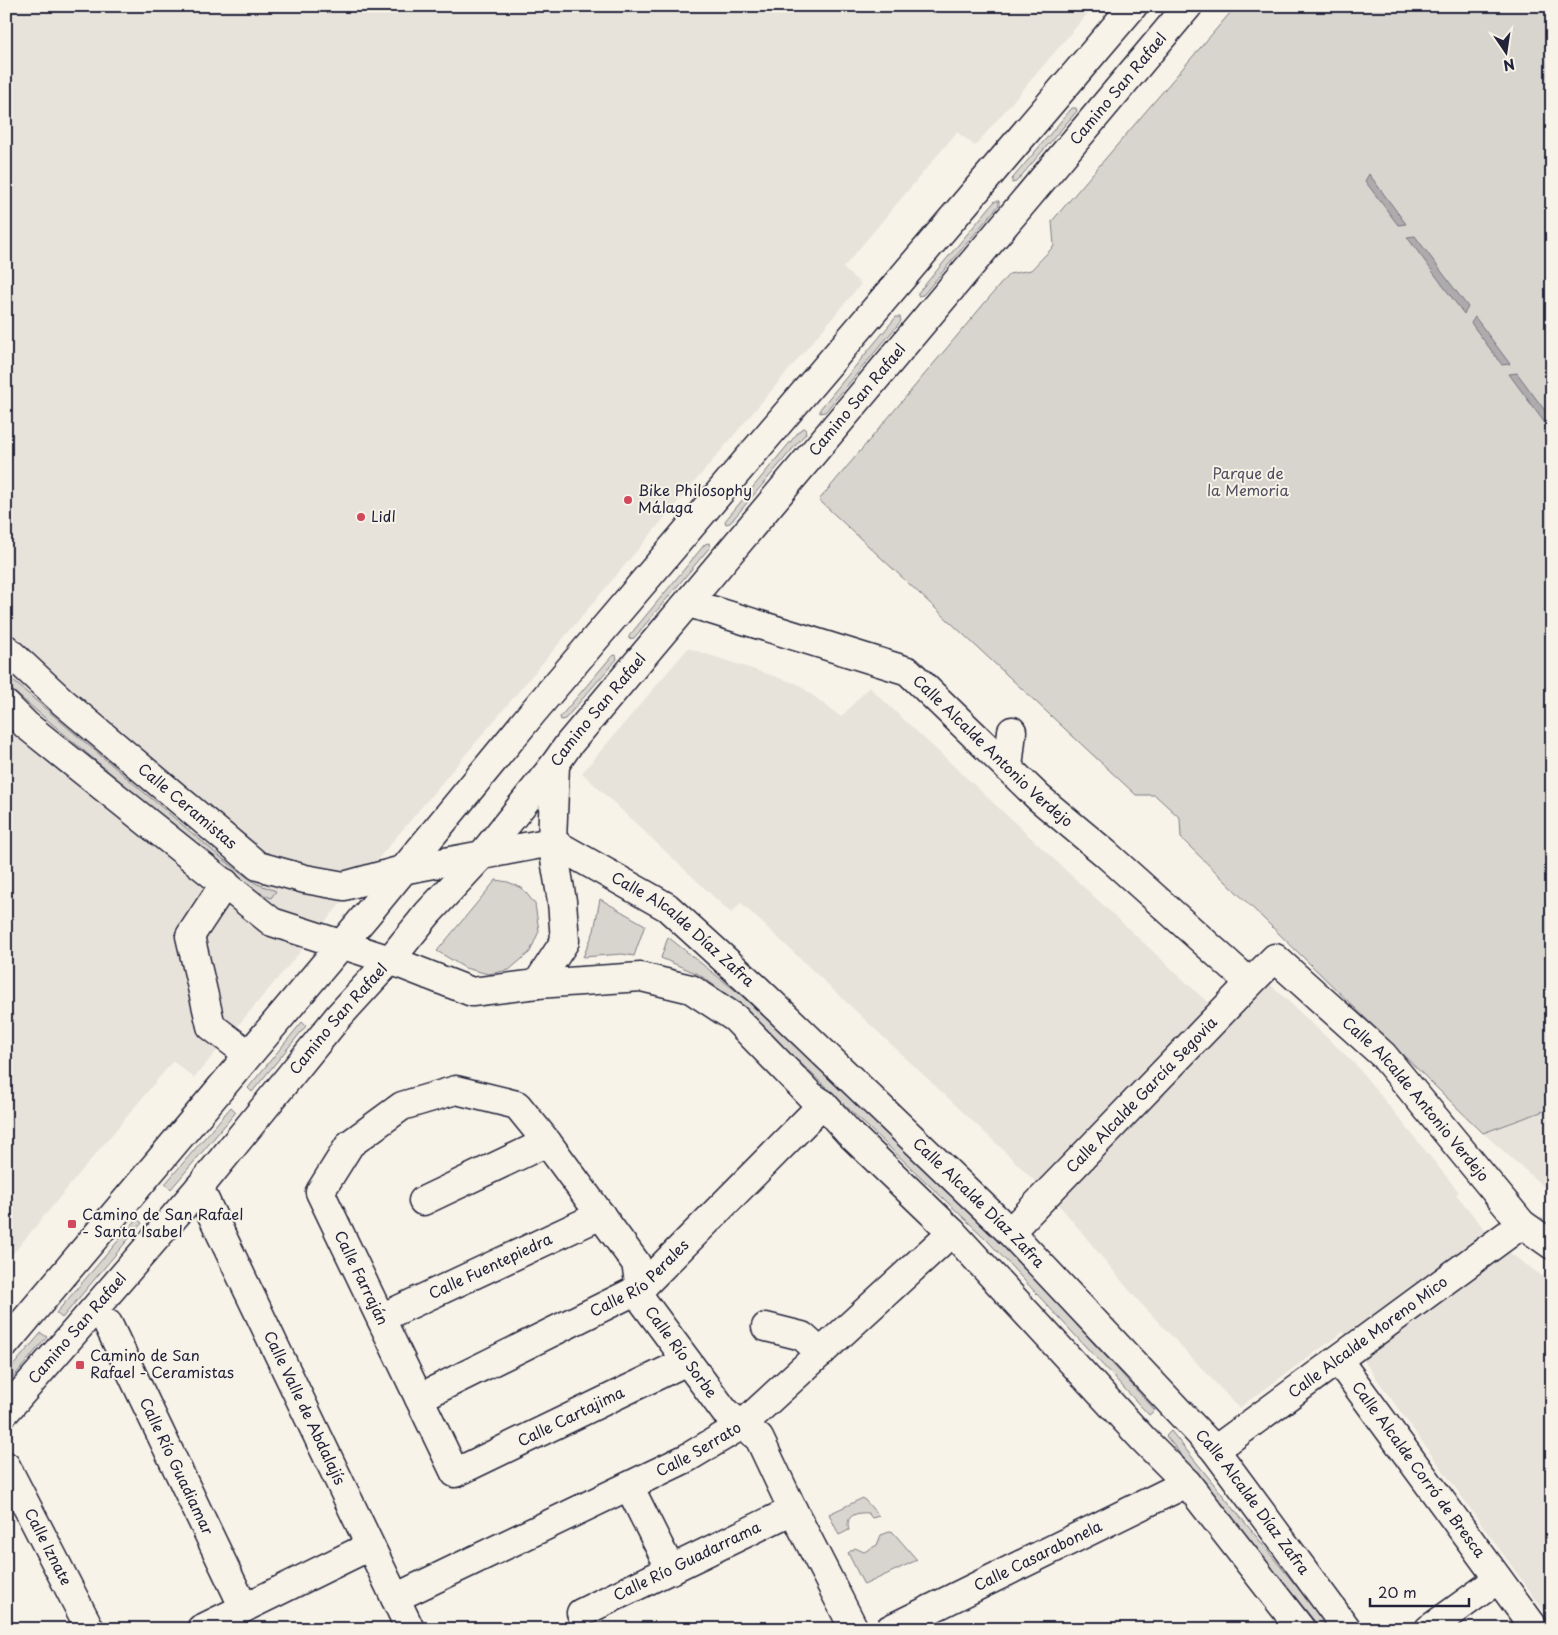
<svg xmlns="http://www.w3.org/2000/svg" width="1558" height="1635" font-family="'Playpen Sans',sans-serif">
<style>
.built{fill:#e7e3db}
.green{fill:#d8d5cf;stroke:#7d7c85}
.water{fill:#aeabad;stroke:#76747f}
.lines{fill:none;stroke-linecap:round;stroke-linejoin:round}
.minor-casing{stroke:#22223b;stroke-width:31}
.major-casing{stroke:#22223b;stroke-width:31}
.minor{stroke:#f7f3e8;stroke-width:28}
.major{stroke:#f7f3e8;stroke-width:28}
.poi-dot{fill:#d1495b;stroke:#f7f3e8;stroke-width:2}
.labels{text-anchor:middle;stroke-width:4;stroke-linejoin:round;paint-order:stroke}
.street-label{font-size:15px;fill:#22223b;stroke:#f7f3e8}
.park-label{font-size:15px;fill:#504f60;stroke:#f7f3e8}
.poi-label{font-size:15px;fill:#22223b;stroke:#f7f3e8;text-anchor:start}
</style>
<rect width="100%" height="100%" fill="#f7f3e8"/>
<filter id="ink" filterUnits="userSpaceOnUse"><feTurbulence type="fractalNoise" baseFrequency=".02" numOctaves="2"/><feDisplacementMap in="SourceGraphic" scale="10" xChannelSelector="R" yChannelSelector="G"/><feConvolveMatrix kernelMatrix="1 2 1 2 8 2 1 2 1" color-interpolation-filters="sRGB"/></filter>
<g filter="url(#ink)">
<g class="built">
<path d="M6,6H1094L975,146L957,132L843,268L861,284L194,1078L173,1061L6,1262Z"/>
<path d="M688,648L798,684L841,717L869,687L1204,999L1235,1020L1269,983L1355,1064L1459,1192L1456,1194L1485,1230L1510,1253L1552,1283V1622L1343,1332L1239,1408L1134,1296L1060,1206L998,1145L741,903L731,913L582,773Z"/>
<path d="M1552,1108V1194L1483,1133Z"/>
</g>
<g class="green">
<path d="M1236,6H1552V1108L1483,1133L1181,838L1180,818L1155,795H1136L819,500L1009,274L1031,270L1054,246L1052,221Z"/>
<path d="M1072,108H1076L1077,111L1016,182L1012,183V179Z"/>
<path d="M995,201H999V205L923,295L918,296V293Z"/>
<path d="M896,317H900L901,321L825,412L820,413V409Z"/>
<path d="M805,428L806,433L730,523L726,524L725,521L801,429Z"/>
<path d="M709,543L710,547L634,638L629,639V636L705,544Z"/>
<path d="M616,655L617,659L565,719L561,720L560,717L612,656Z"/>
<path d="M6,675L219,856L255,883L276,891L271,898L252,889L217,863L6,685Z"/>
<path d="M496,880L508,882L522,888L535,904L539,931L530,952L509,970L488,974L465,968L437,951Z"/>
<path d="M600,899L645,925L634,956L622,954L583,957L594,931Z"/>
<path d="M668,937L741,995L992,1233L1155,1410L1149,1415L985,1238L734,1000L700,975L661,958Z"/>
<path d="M302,1022L306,1026L252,1092L248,1088Z"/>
<path d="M231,1107L236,1112L171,1189L165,1184Z"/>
<path d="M137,1219L142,1223L62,1318L56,1313Z"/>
<path d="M41,1333L47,1337L6,1386V1374Z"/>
<path d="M1171,1431L1331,1629H1321L1166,1436Z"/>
<path d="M863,1498L879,1516L872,1518L868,1513C855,1512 845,1516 849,1530L839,1535L829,1514Z"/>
<path d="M892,1531L917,1560L864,1585L848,1553L855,1548L864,1552L877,1545L881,1535Z"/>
</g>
<g class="water">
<path d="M1369,174L1406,224L1398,225L1365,181Z"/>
<path d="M1415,236L1468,307L1464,314L1407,237Z"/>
<path d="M1475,317L1510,364L1502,365L1471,323Z"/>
<path d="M1517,373L1552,420V433L1509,374Z"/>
</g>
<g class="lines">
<defs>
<g id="minor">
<path id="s1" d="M689,603L908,671L1039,798L1105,853L1250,983"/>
<path d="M1008,768L1012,731"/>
<path d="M225,883L190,936L211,1026L248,1054"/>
<path id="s2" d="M199,1188L410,1629"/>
<path d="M423,1201L547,1142"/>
<path id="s3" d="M1010,1232L1250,983L1275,958L1383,1055L1522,1224L1552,1245"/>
<path id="s4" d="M381,1318L601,1215"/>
<path id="s5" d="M108,1324L244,1608"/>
<path d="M766,1327L802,1336L821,1353"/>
<path id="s6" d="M1338,1360L1535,1629"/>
<path id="s7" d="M687,1361L455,1473L320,1192L350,1144L402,1106L456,1090L517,1105L547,1142L636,1263L642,1300L725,1412L759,1438L793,1510L854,1629"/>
<path id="s8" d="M419,1398L641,1288L823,1104"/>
<path id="s9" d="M1215,1450L1522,1224"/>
<path id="s10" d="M6,1466L90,1629"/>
<path d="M629,1486L671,1570"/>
<path id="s11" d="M395,1598L687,1458L742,1425L952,1232"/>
<path id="s12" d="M581,1613L793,1510"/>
<path d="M201,1629L370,1546"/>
<path id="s13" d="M890,1629L1187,1483"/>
<path d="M1429,1629L1498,1579"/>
</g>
<g id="major">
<path id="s14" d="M6,649L63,702L258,866L305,879L344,886L402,870L552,842"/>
<path d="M6,705L26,725L272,922L390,960L472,992L537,984L641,977L691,989L735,1018L811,1096L823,1104L848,1132L952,1232L1143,1439L1187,1483L1301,1629"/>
<path id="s15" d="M552,842L667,907L756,988L1010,1232L1215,1450L1347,1629"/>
<path d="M537,984L565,941L562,901L552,842L555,764"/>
<path d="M6,1343L368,913L533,712L1133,6"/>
<path id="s16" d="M6,1411L199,1188L338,1017L390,960L428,913L482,855L555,764L569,744L1188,6"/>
</g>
</defs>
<use href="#minor" class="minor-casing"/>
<use href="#major" class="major-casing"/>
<use href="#minor" class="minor"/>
<use href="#major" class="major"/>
</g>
</g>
<g class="poi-dot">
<circle cx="628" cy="500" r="5"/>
<circle cx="361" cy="517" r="5"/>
<rect x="67" y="1219" width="10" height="10" rx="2.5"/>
<rect x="75" y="1360" width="10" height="10" rx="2.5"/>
</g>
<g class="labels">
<g class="street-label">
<text dy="5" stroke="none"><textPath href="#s16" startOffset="1728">Camino San Rafael</textPath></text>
<text dy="5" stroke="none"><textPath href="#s16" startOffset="1322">Camino San Rafael</textPath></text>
<text dy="5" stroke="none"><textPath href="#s16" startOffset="918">Camino San Rafael</textPath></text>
<text dy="5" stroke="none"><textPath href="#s1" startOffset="346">Calle Alcalde Antonio Verdejo</textPath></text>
<text dy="5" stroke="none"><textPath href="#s14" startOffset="240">Calle Ceramistas</textPath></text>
<text dy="5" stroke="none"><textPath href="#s15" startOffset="158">Calle Alcalde Díaz Zafra</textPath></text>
<text dy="5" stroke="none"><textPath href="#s16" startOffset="514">Camino San Rafael</textPath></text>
<text dy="5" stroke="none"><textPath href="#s3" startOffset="190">Calle Alcalde García Segovia</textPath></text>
<text dy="5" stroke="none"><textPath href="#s3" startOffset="581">Calle Alcalde Antonio Verdejo</textPath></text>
<text dy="5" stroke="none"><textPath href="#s15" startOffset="562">Calle Alcalde Díaz Zafra</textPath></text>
<text dy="5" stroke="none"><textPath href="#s4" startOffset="121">Calle Fuentepiedra</textPath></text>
<text dy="5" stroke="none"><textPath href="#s8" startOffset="252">Calle Río Perales</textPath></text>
<text transform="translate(361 1278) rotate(64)" y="5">Calle Farraján</text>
<text dy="5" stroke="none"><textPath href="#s16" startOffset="109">Camino San Rafael</textPath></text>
<text dy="5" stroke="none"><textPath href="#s9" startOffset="190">Calle Alcalde Moreno Mico</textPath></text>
<text dy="5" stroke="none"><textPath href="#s7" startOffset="1110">Calle Río Sorbe</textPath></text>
<text dy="5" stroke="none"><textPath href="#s2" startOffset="244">Calle Valle de Abdalajís</textPath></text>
<text transform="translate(571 1417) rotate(-26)" y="5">Calle Cartajima</text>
<text dy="5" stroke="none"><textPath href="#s11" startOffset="338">Calle Serrato</textPath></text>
<text dy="5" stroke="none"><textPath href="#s5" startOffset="158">Calle Río Guadiamar</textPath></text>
<text dy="5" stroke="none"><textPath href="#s6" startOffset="136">Calle Alcalde Corró de Bresca</textPath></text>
<text dy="5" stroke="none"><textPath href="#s15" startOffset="968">Calle Alcalde Díaz Zafra</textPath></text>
<text dy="5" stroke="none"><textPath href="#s10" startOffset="91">Calle Iznate</textPath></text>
<text dy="5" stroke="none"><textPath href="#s13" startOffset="165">Calle Casarabonela</textPath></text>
<text dy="5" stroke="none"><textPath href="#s12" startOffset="118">Calle Río Guadarrama</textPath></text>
</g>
<g class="park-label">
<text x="1248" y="479">Parque de<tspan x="1248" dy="17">la Memoria</tspan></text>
</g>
<g class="poi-label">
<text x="638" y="496">Bike Philosophy<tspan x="638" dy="17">Málaga</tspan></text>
<text x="371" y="522">Lidl</text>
<text x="82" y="1220">Camino de San Rafael<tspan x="82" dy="17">- Santa Isabel</tspan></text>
<text x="90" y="1361">Camino de San<tspan x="90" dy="17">Rafael - Ceramistas</tspan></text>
</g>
</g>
<rect width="1558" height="1635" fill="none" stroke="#f7f3e8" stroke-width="25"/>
<rect x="12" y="12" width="1533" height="1610" fill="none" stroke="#22223b" stroke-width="2" filter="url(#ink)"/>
<g transform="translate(1506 52) rotate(167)" stroke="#f7f3e8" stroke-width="4" paint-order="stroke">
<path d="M0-4L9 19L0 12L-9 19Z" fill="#22223b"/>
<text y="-8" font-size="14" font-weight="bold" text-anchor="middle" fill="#22223b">N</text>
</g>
<path d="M1370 1598v8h99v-8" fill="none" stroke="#22223b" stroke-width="2.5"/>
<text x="1378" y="1598" font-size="15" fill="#22223b" stroke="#f7f3e8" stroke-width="4" paint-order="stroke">20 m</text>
</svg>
